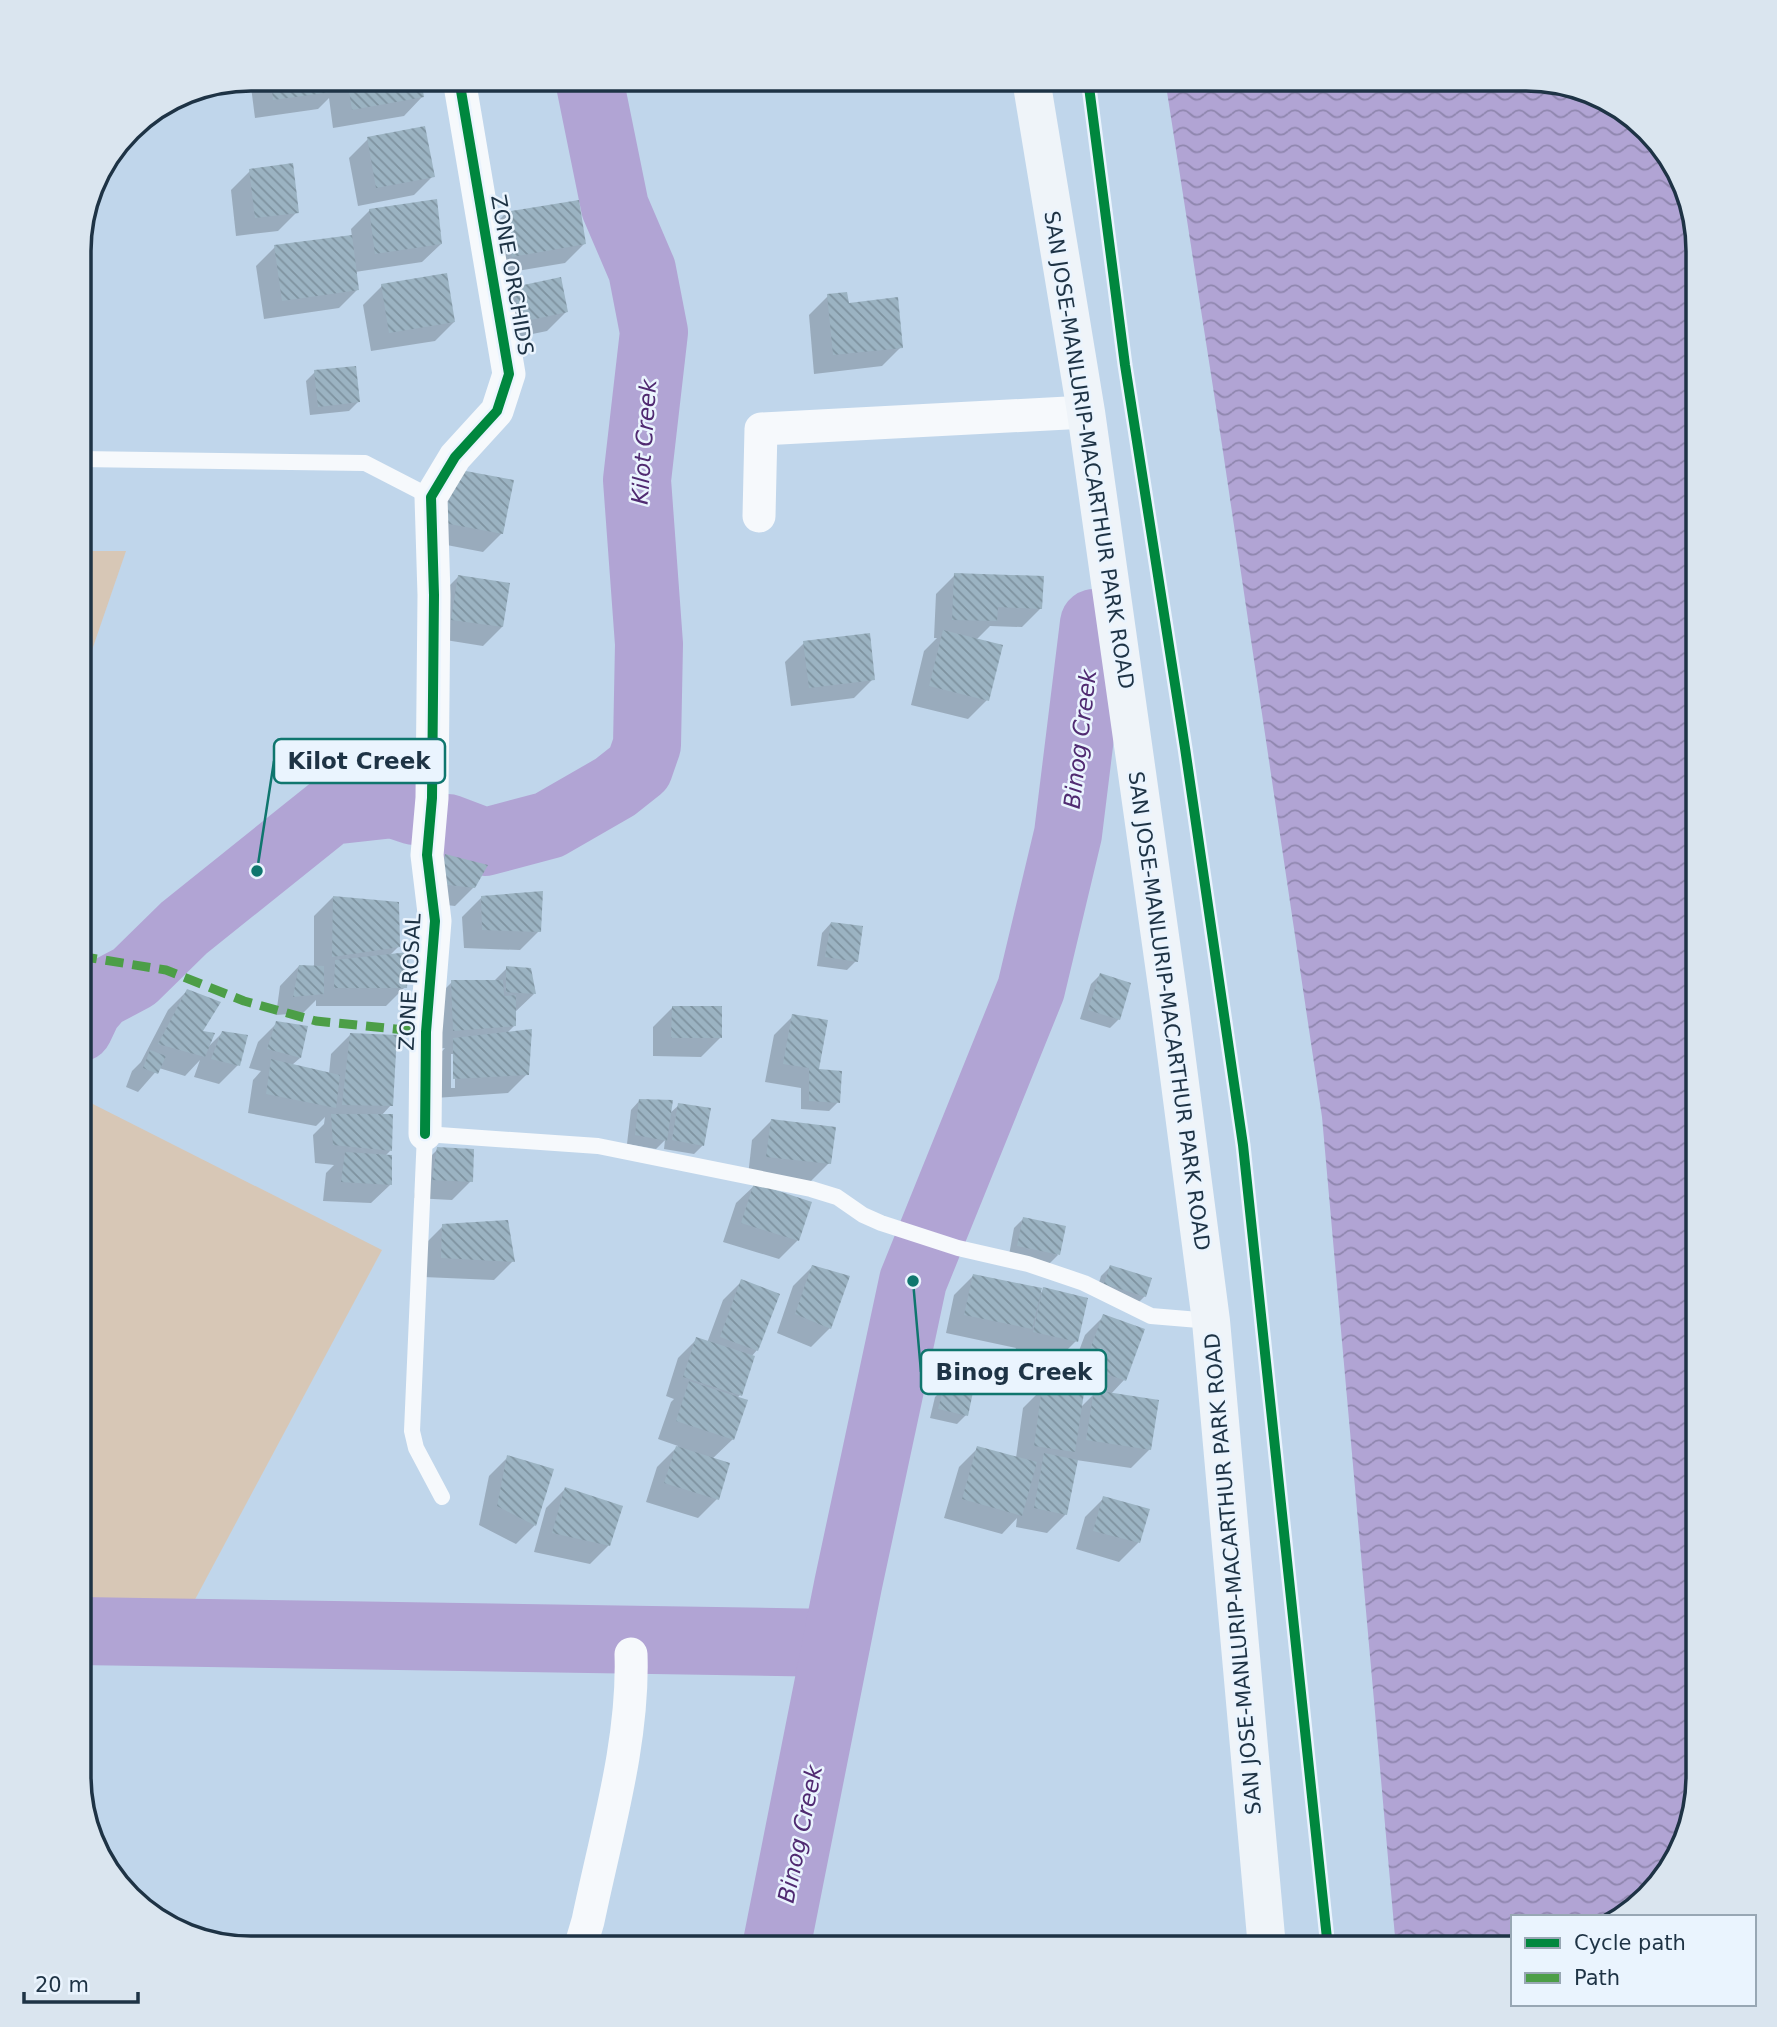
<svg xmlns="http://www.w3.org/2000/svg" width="1777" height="2027" font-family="'DejaVu Sans',sans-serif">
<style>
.grass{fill:#d7c7b6}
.water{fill:url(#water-waves)}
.shadow{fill:#0003;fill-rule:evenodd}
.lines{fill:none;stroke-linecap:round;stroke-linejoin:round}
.river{stroke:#b1a4d4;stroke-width:68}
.building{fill:url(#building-back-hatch)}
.lane{stroke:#f6f9fc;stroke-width:16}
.street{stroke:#f6f9fc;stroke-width:33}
.secondary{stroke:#eff4f9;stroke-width:38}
.quiet{stroke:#4c9e47;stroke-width:9;stroke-dasharray:18 9;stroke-linecap:butt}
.cycleway-casing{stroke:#eaf4fe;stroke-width:15}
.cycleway{stroke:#00873e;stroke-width:10}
.labels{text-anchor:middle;stroke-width:5;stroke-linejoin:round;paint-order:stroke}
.street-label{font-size:21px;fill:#1e3345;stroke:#eaf4fe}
.water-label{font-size:23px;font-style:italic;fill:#502a71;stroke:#eaf4fe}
.rim{fill:none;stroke:#1e3345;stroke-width:3.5}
.leader{fill:none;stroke:#0f766e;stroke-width:2.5}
.callout-dot{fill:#0f766e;stroke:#eaf4fe;stroke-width:2.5}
.callout{fill:#eaf4fe;stroke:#0f766e;stroke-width:2.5}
.callout-label{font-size:23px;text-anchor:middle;font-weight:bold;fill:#1e3345}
</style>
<defs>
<pattern id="water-waves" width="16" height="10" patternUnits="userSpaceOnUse" patternTransform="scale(1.75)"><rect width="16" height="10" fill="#b1a4d4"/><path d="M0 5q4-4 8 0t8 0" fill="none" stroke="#8f86ae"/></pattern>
<pattern id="building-back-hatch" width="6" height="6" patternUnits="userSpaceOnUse" patternTransform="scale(1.75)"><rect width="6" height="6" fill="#9bb3c2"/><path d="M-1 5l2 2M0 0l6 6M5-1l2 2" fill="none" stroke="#7e929f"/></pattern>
</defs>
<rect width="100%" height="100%" fill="#c0d6eb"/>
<g class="grass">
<path d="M79,551H126L79,688Z"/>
<path d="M79,1097L382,1250L191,1607L79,1601Z"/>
</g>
<path class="water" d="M1165,79H1537L1612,102L1663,146L1689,195L1698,250V1777L1680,1853L1631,1913L1624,1917H1513V1948H1396L1322,1117L1222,445Z"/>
<g class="shadow">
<path d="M250,79H419L422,97L404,116L333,128L329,98L318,109L255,118Z"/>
<path d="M459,79H519L461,90Z"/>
<path d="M887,79H926L892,92Z"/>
<path d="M368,139L433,176L414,195L358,206L349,158Z"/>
<path d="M250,171L297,212L278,231L236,236L231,190Z"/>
<path d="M370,210L441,244L422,262L355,272L358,289L339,308L264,319L256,266L275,247L352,237L351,229Z"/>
<path d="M505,214L584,244L565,263L493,275L486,233Z"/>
<path d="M382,286L454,322L435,341L371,351L363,305Z"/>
<path d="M515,289L566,312L547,331L503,340L496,308Z"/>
<path d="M828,296L847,305L901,347L882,366L814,374L809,315Z"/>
<path d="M315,372L358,402L349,411L310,415L306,381Z"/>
<path d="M436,490L502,533L483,552L426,541Z"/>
<path d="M955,575L1041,608L1022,627L990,626L976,640L987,700L968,719L911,705L924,651L937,638H934L936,594Z"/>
<path d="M458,577L502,627L483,646L433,638L439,596Z"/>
<path d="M804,643L873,679L854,698L791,706L785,662Z"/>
<path d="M446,856L474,887L455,906L421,902L427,875Z"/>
<path d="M333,897L398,947L389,956L405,987L386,1006H316V1000L303,1013L276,1015L280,986L299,966L314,967V916Z"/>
<path d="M481,898L539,931L520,950L464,948L462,917Z"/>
<path d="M831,923L856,961L847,970L817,966L822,933Z"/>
<path d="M507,968L534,994L514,1013V1026L506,1034L527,1074L508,1093L435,1098V1059L445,1048L435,1049L433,1001L452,982H493ZM451,1054H455V1088H451Z"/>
<path d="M1100,975L1119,1019L1110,1028L1080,1019L1091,984Z"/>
<path d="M187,991L207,1048L222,1033L238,1065L219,1084L194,1077L200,1060L185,1076L159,1068L138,1092L126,1087L132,1071L141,1062L168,1010Z"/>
<path d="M672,1008L720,1038L701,1057L653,1056V1027Z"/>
<path d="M793,1016L817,1071L838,1102L829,1111L801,1109V1088L765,1082L774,1035Z"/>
<path d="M277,1023L300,1058L292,1065L329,1074L331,1054L350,1035L391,1105L381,1116L390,1151L384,1157L390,1185L371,1203L323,1201L326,1173L334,1165L315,1163L313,1135L324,1124L325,1117L316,1126L248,1113L253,1080L261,1071L249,1068L258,1042Z"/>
<path d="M640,1100L669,1114L679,1105L703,1145L694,1154L664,1149L665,1140L656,1149L627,1144L631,1110Z"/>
<path d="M771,1121L829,1163L810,1182L748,1176L752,1140Z"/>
<path d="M438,1149L471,1181L452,1200L414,1198L419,1168Z"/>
<path d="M755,1185L798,1240L779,1259L723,1242L736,1203Z"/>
<path d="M1023,1219L1058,1255L1049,1264L1009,1255L1014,1228Z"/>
<path d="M443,1226L513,1261L494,1280L423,1277L424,1245Z"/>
<path d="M812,1267L830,1328L811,1347L777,1333L793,1286Z"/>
<path d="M1110,1267L1145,1296L1136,1305L1096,1293L1101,1276Z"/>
<path d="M973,1276L1039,1295L1044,1289L1076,1341L1057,1360L1015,1350L1016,1348L946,1333L954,1295Z"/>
<path d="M742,1281L757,1350L751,1357L740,1395L737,1398L733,1439L712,1459L717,1499L698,1518L646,1502L657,1467L678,1446L658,1439L671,1402L674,1399L666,1396L678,1358L697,1339L707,1343L723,1300Z"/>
<path d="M1104,1316L1124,1380L1110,1395L1150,1449L1131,1468L1076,1460L1066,1514L1047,1533L1016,1527L1017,1518L1002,1534L944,1518L959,1467L978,1448L1016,1458L1023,1408L1042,1389L1080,1408L1093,1395L1066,1385L1085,1335Z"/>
<path d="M944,1388L966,1415L957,1424L930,1418L935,1397Z"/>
<path d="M508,1457L535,1525L516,1544L479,1525L489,1476Z"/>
<path d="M565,1489L609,1545L590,1564L534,1552L546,1508Z"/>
<path d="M1104,1498L1148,1511L1138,1543L1119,1562L1076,1549L1085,1517Z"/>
</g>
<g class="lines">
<g class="river">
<path d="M448,828L485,842L549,825L615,787L639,768L647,745L649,644L637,480L654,332L642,270L615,207L589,79"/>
<path d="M79,1028L88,1009L100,995L134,977L184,928L330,811L393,804L414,811"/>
<path d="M79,1631L836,1643"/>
<path d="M776,1948L848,1585L913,1281L1031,989L1068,834L1094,623"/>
</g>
</g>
<g class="building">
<path d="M271,79H337L339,91L273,100Z"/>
<path d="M347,79H421L424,97L352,110Z"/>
<path d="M425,126L435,177L376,188L367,137Z"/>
<path d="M293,163L299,213L255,218L249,169Z"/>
<path d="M437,199L442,244L375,254L369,209Z"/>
<path d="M579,200L586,244L512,257L505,212Z"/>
<path d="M352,235L359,290L282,301L274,245Z"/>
<path d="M447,273L455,322L389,333L381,284Z"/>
<path d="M561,277L568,312L521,322L514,287Z"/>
<path d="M847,292L849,303L898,297L903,348L833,355L827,294Z"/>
<path d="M356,366L360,402L318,407L314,370Z"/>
<path d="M455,469L514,480L503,534L444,523Z"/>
<path d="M954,573L1044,576L1042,609L998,607L997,621L952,620Z"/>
<path d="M458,575L510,583L503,627L451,620Z"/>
<path d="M943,630L1003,645L989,701L929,686Z"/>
<path d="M870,633L875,680L809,688L803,641Z"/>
<path d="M445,854L488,865L475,888L439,884Z"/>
<path d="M543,891L541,932L482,930L481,896Z"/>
<path d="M333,896L399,902L400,947L332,957Z"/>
<path d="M831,922L863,926L858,962L825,957Z"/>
<path d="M409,952L407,988H334L335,960Z"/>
<path d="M299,965L324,966V994L293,997Z"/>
<path d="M506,966L531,968L536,994L506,992Z"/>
<path d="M1100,973L1131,983L1120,1020L1088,1010Z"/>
<path d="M451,980H503L504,996L516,995V1026L453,1031Z"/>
<path d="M187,989L221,1002L203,1031L215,1033L205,1057L158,1044Z"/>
<path d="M672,1006H722V1038H671Z"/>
<path d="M792,1014L828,1020L819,1069L842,1071L840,1103L809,1101V1068L783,1064Z"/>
<path d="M276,1021L308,1026L301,1058L267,1049Z"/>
<path d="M532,1029L529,1075L453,1079V1038Z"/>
<path d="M222,1031L248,1035L240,1066L211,1059Z"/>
<path d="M350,1033L397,1035L393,1106L342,1105Z"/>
<path d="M150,1050L166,1056L158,1074L143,1068Z"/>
<path d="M271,1059L340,1075L336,1108L266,1094Z"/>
<path d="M639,1099L673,1100L667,1141L635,1135Z"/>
<path d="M678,1103L711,1108L704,1146L672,1140Z"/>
<path d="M331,1114H393L392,1151L333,1145Z"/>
<path d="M771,1119L836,1127L831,1164L766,1157Z"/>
<path d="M437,1147L474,1149L473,1182L432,1180Z"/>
<path d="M345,1152L392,1155V1185L341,1182Z"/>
<path d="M754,1183L812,1202L799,1241L741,1223Z"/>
<path d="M1023,1217L1066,1226L1060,1255L1017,1246Z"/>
<path d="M508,1220L515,1262L441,1258L442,1224Z"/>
<path d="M812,1265L850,1276L831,1329L795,1314Z"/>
<path d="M1110,1265L1152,1278L1146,1297L1104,1284Z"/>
<path d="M973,1274L1042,1288L1032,1329L964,1315Z"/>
<path d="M741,1279L780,1294L758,1351L720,1337Z"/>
<path d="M1043,1287L1088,1298L1078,1342L1033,1332Z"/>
<path d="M1103,1314L1145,1329L1126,1381L1084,1366Z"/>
<path d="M696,1337L755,1356L742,1396L683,1377Z"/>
<path d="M689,1381L748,1400L734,1440L676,1421Z"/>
<path d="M944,1386L973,1392L968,1416L938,1409Z"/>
<path d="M1042,1387L1084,1393L1075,1452L1034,1446Z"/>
<path d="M1094,1390L1159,1400L1151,1450L1086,1440Z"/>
<path d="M676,1446L730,1463L719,1500L664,1483Z"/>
<path d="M977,1446L1037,1462L1022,1516L962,1499Z"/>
<path d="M1044,1453L1078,1460L1067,1515L1034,1508Z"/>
<path d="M507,1455L554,1469L536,1526L497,1506Z"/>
<path d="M565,1487L623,1506L610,1546L552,1533Z"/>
<path d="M1103,1496L1150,1509L1140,1543L1093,1531Z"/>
</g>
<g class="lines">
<g class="lane">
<path d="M79,459L365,463L431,497"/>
<path d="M442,1497L416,1448L412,1431L425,1134L598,1146L811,1189L837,1197L863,1215L881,1223L958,1248L1028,1264L1084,1283L1151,1316L1211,1321"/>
</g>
<g class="street">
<path d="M759,516L761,429L1086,412"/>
<path d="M425,1134L426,1032L435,921L427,855L432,798L434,595L431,497L455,457L497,411L509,374L459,79"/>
<path d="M580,1948L588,1921C606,1834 634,1742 631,1654"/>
</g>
<path class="secondary" d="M1031,79L1086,412L1170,1007L1211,1321L1267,1948"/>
<path class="quiet" d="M79,956L166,970L244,1001L316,1021L426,1032"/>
<defs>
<g id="cycleway">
<path d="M1088,79L1125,365L1185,748L1243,1145L1328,1948"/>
<path d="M425,1134L426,1032L435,921L427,855L432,798L434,595L431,497L455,457L497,411L509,374L459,79"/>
</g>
</defs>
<use href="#cycleway" class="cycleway-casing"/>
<use href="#cycleway" class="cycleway"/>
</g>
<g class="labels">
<g class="street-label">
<text transform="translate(512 275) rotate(80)" y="7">ZONE ORCHIDS</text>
<text transform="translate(1089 450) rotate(81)" y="7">SAN JOSE-MANLURIP-MACARTHUR PARK ROAD</text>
<text transform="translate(410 982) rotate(-87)" y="7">ZONE ROSAL</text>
<text transform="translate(1169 1011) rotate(82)" y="7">SAN JOSE-MANLURIP-MACARTHUR PARK ROAD</text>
<text transform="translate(1233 1574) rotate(-95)" y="7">SAN JOSE-MANLURIP-MACARTHUR PARK ROAD</text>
</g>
<g class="water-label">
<text transform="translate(644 442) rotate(-86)" y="8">Kilot Creek</text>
<text transform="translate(1080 739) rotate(-83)" y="8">Binog Creek</text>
<text transform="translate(800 1834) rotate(-78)" y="8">Binog Creek</text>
</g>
</g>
<path d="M0 0H1777V2027H0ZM251 91H1526A160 160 0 0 1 1686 251V1776A160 160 0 0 1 1526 1936H251A160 160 0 0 1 91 1776V251A160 160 0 0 1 251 91Z" fill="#dae5ef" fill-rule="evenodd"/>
<path class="rim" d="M251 91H1526A160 160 0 0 1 1686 251V1776A160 160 0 0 1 1526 1936H251A160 160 0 0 1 91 1776V251A160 160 0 0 1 251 91Z"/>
<path class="leader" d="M257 871L274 761M913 1281L921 1372"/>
<g class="callout-dot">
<circle cx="257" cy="871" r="7"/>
<circle cx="913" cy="1281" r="7"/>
</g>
<g class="callout">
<rect x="274" y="739" width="171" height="44" rx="7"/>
<rect x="921" y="1350" width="185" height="44" rx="7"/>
</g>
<g class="callout-label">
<text x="359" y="769">Kilot Creek</text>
<text x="1014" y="1380">Binog Creek</text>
</g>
<rect x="1511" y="1915" width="245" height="91" fill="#eaf4fe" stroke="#98a7b4" stroke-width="2"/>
<rect x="1525" y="1938" width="35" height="10" fill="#00873e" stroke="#98a7b4" stroke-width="2"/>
<text x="1574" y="1950" font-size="21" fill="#1e3345">Cycle path</text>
<rect x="1525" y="1973" width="35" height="10" fill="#4c9e47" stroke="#98a7b4" stroke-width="2"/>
<text x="1574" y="1985" font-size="21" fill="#1e3345">Path</text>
<path d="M24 1992v10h114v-10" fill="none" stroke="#1e3345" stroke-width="3.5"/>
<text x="35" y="1992" font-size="21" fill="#1e3345" stroke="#eaf4fe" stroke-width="5" paint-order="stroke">20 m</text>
</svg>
